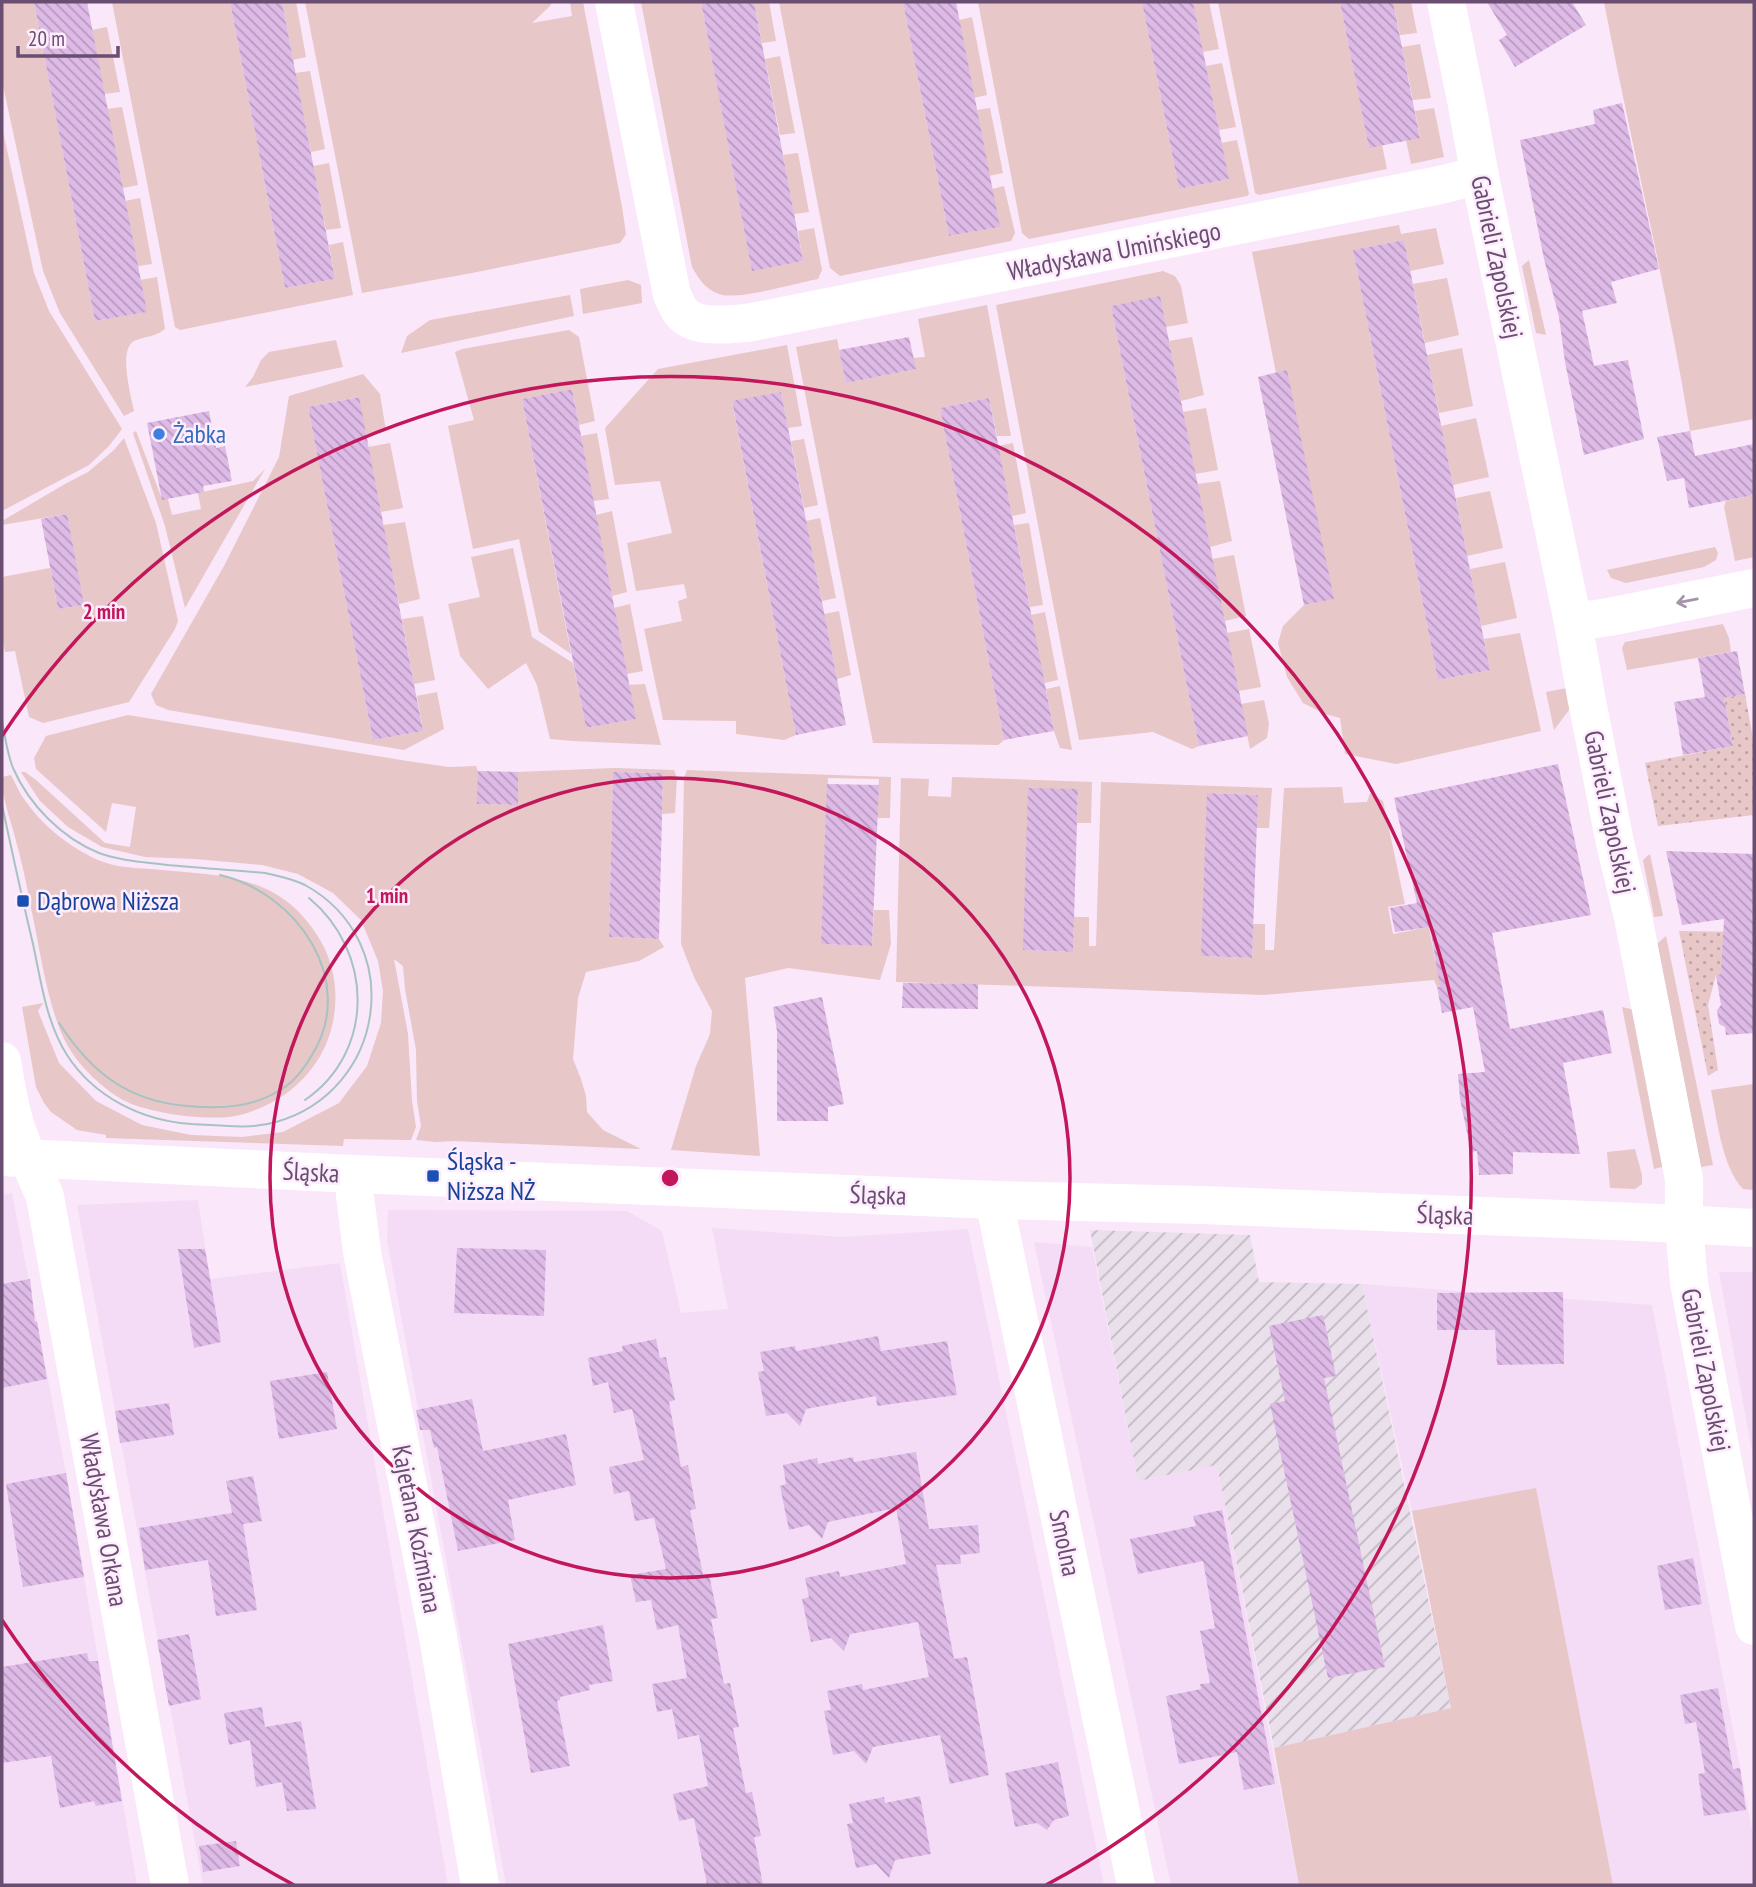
<svg xmlns="http://www.w3.org/2000/svg" width="1756" height="1887" font-family="'PT Sans Narrow',sans-serif">
<style>
.residential{fill:#f5dcf6}
.industrial{fill:url(#industrial-furrows)}
.green{fill:#e7c7c7}
.garden{fill:url(#garden-dots)}
.building{fill:url(#building-back-hatch)}
.lines{fill:none;stroke-linecap:round;stroke-linejoin:round}
.street{stroke:#fff;stroke-width:38}
.secondary{stroke:#fff;stroke-width:38}
.tram{stroke:#a6c3c1;stroke-width:2}
.oneway{stroke:#a595aa}
.ring{fill:none;stroke:#c2185b;stroke-width:3.5}
.shop-dot{fill:#3f7fe0;stroke:#fdedfd;stroke-width:2.5}
.transit-dot{fill:#1a4fb4;stroke:#fdedfd;stroke-width:2.5}
.labels{text-anchor:middle;stroke-width:5;stroke-linejoin:round;paint-order:stroke}
.street-label{font-size:26px;fill:#694e71;stroke:#fdedfd}
.shop-label{font-size:26px;fill:#366cbe;stroke:#fdedfd;text-anchor:start}
.transit-label{font-size:26px;fill:#164399;stroke:#fdedfd;text-anchor:start}
.centre{fill:#c2185b;stroke:#fdedfd;stroke-width:3.5}
.ring-label{font-size:21px;text-anchor:middle;font-weight:bold;fill:#c2185b;stroke:#fdedfd;stroke-width:5;stroke-linejoin:round;paint-order:stroke}
</style>
<defs>
<pattern id="industrial-furrows" width="10" height="10" patternUnits="userSpaceOnUse" patternTransform="scale(1.75)"><rect width="10" height="10" fill="#eae0eb"/><path d="M-1 1l2-2M0 10L10 0M9 11l2-2" fill="none" stroke="#c2b8c3"/></pattern>
<pattern id="garden-dots" width="8" height="8" patternUnits="userSpaceOnUse" patternTransform="scale(1.75)"><rect width="8" height="8" fill="#e7c7c7"/><path d="M2 2h.1M6 6h.1" fill="none" stroke="#bfa4a6" stroke-width="1.8" stroke-linecap="round"/></pattern>
<pattern id="building-back-hatch" width="6" height="6" patternUnits="userSpaceOnUse" patternTransform="scale(1.75)"><rect width="6" height="6" fill="#debae6"/><path d="M-1 5l2 2M0 0l6 6M5-1l2 2" fill="none" stroke="#b899bf"/></pattern>
</defs>
<rect width="100%" height="100%" fill="#fae7fa"/>
<g class="residential">
<path d="M2,1183L3,1195L12,1193L66,1473L137,1885H2Z"/>
<path d="M198,1200L210,1279L340,1263L448,1885H203L77,1205Z"/>
<path d="M388,1210L627,1211L662,1231L681,1313L728,1309L712,1228L843,1237L968,1229L1104,1885H506L387,1240Z"/>
<path d="M1034,1242L1092,1247L1138,1481L1217,1465L1299,1885H1171Z"/>
<path d="M1719,1272H1754V1462Z"/>
<path d="M1362,1284L1652,1305L1754,1840V1885H1613L1536,1489L1412,1511Z"/>
</g>
<path class="industrial" d="M1090,1230L1250,1235L1259,1282L1362,1284L1451,1708L1274,1748L1217,1465L1138,1481Z"/>
<g class="green">
<path d="M2,2H34L95,321L146,312L140,280L157,277L165,329C156,337 145,336 134,341C118,350 131,395 134,411L124,416L60,313L43,271L2,81Z"/>
<path d="M112,2H230L285,288L335,279L329,245L343,242L353,295L180,330L175,327Z"/>
<path d="M282,2H296L306,57L293,60Z"/>
<path d="M305,2H552L550,6L532,23L572,16L570,2H583L622,207L626,234L620,243L472,273L362,293Z"/>
<path d="M641,2H701L752,270L803,261L798,231L814,228L822,270L818,279C797,283 735,301 719,294C705,289 699,279 692,267Z"/>
<path d="M754,2H769L776,41L762,43Z"/>
<path d="M779,2H903L949,236L999,227L992,189L1004,186L1015,233L1011,241L840,276L830,268Z"/>
<path d="M978,2H1142L1179,189L1229,179L1221,143L1237,140L1249,194L1247,196L1029,239L1022,233Z"/>
<path d="M1193,2H1209L1219,49L1203,52Z"/>
<path d="M1218,2H1340L1369,147L1382,145L1387,169L1259,195L1255,193Z"/>
<path d="M1393,2H1411L1417,33L1400,35Z"/>
<path d="M1604,2H1754V419L1690,431C1667,287 1631,145 1604,2Z"/>
<path d="M972,17L987,95L974,98L959,20Z"/>
<path d="M107,27L120,92L104,94L92,30Z"/>
<path d="M1420,44L1431,98L1413,100L1402,47Z"/>
<path d="M780,56L795,133L780,135L765,59Z"/>
<path d="M1222,63L1236,127L1219,130L1206,66Z"/>
<path d="M310,71L325,149L311,152L295,73Z"/>
<path d="M122,107L138,185L123,188L107,109Z"/>
<path d="M990,108L1003,173L989,176L977,110Z"/>
<path d="M1434,108L1444,157L1411,164L1406,140L1420,137L1415,111Z"/>
<path d="M2,127L34,273L49,311L122,429L109,446L89,465L2,511Z"/>
<path d="M798,153L809,212L794,214L783,155Z"/>
<path d="M329,163L341,228L326,230L313,166Z"/>
<path d="M140,198L152,264L138,266L125,201Z"/>
<path d="M1399,225L1401,234L1436,228L1444,264L1410,271L1404,240L1353,250L1438,680L1490,670L1484,639L1520,633L1541,731L1396,764L1345,754L1340,718L1325,714L1303,703L1287,677L1278,643L1283,626L1304,605L1333,599L1286,371L1276,373L1252,252Z"/>
<path d="M1529,260L1546,335L1536,333L1522,266Z"/>
<path d="M1163,271L1175,276L1181,286L1188,323L1166,327L1159,297L1111,306L1199,746L1192,749L1153,732L1079,740L996,305Z"/>
<path d="M1447,278L1459,335L1425,343L1413,284Z"/>
<path d="M628,280L641,285L642,303L583,314L580,289Z"/>
<path d="M570,295L574,316L401,353L407,336L430,320Z"/>
<path d="M987,305L1011,436H997L989,398L940,408L1004,740L998,745L873,743L796,347L837,339L846,383L915,369L913,358L925,357L918,319Z"/>
<path d="M569,330L579,337L595,421L579,425L572,389L522,399L571,654L539,632L519,539L473,549L448,426L474,420L455,352L462,349Z"/>
<path d="M1192,337L1204,395L1181,401L1169,341Z"/>
<path d="M336,340L343,367L245,387L253,377L261,360L269,352Z"/>
<path d="M787,345L802,426L788,428L781,392L732,402L796,735L784,740L736,734V721L663,720L644,629L682,621L678,601L687,598L684,584L636,591L627,543L672,533L660,481L615,485L605,428L658,369Z"/>
<path d="M1462,348L1473,406L1439,413L1427,355Z"/>
<path d="M363,374L380,394L386,431L366,434L358,397L308,407L373,740L423,731L417,696L437,692L444,729L404,750L168,710L156,705L151,694L224,566L279,457L289,396Z"/>
<path d="M1206,408L1218,470L1195,474L1183,412Z"/>
<path d="M1476,418L1489,477L1453,485L1441,426Z"/>
<path d="M136,431L162,499H168L172,515L201,509L198,493L253,481L265,469L185,608L165,526L133,433Z"/>
<path d="M597,433L609,499L593,501L581,436Z"/>
<path d="M124,438L156,523L178,621L175,629L129,702L43,723L29,717L15,651L5,652L2,638V577L50,568L58,609L83,605L67,514L2,525V521L65,484L88,472L114,450Z"/>
<path d="M804,439L818,505L804,508L791,441Z"/>
<path d="M390,443L403,508L381,512L368,447Z"/>
<path d="M1013,443L1026,513L1012,516L998,446Z"/>
<path d="M1220,481L1232,541L1210,547L1197,484Z"/>
<path d="M1490,491L1503,548L1467,556L1456,498Z"/>
<path d="M1754,495V557L1735,561L1724,507L1726,501Z"/>
<path d="M612,511L627,592L612,596L596,515Z"/>
<path d="M820,518L836,598L822,601L806,521Z"/>
<path d="M405,522L420,599L399,604L383,525Z"/>
<path d="M1029,523L1043,605L1030,607L1014,525Z"/>
<path d="M1715,547L1718,553L1716,560L1704,567L1626,583L1611,578L1607,570Z"/>
<path d="M513,548L532,637L573,663L586,728L635,719L629,685L645,684L661,745L573,741L550,739L537,685L526,663L488,689L460,656L448,604L480,597L471,557Z"/>
<path d="M1234,555L1246,616L1225,621L1212,559Z"/>
<path d="M1505,562L1517,618L1481,626L1470,569Z"/>
<path d="M630,604L643,671L627,674L614,608Z"/>
<path d="M839,611L851,675L837,679L824,614Z"/>
<path d="M1045,612L1058,680L1044,683L1031,615Z"/>
<path d="M423,616L435,680L414,684L402,619Z"/>
<path d="M1723,624L1729,638L1731,652L1627,670L1622,648L1625,642Z"/>
<path d="M1249,629L1261,687L1239,691L1227,633Z"/>
<path d="M1060,686L1072,750L1060,748L1054,731L1046,689Z"/>
<path d="M1567,688L1575,702L1554,730L1546,692Z"/>
<path d="M1264,700L1269,724L1267,738L1250,749L1241,704Z"/>
<path d="M128,715L407,761L449,767L476,766L478,771V804L518,805V772L614,768L674,770L677,778L675,813L662,814L663,773L613,772L609,937L659,939L664,947L639,961L586,972L578,998L573,1059L581,1079L586,1096L587,1112L603,1130L641,1149L454,1141L436,1142L416,1140L421,1126L417,1101L416,1050L405,989L403,966L394,959L408,1034L412,1101L416,1127L411,1140L344,1139L343,1146L106,1138V1135L77,1130L51,1112L44,1103L36,1087L22,1007L43,1003L38,1011L59,1063L96,1101L142,1125L191,1135L242,1137L283,1132L339,1103L367,1066L381,1023L383,991L378,961L361,920L333,893L298,874L262,865L195,859L145,857L102,847L68,827L40,801L21,772H25L36,780L105,843L130,847L136,807L112,803L106,832L36,769L34,758L46,736Z"/>
<path d="M687,770L891,777L890,818H877L879,779L828,778L821,944L872,946L874,910H889L891,944L880,980L788,968L745,978L760,1156L671,1150L696,1066L710,1034L712,1011L694,977L681,944L684,778Z"/>
<path d="M11,775C16,784 20,795 27,803C44,827 71,848 98,860C114,867 133,868 150,869C220,876 280,872 320,940C332,960 337,984 335,1007C331,1060 294,1099 244,1114C215,1123 149,1114 123,1100C102,1088 81,1068 69,1048C48,1013 40,948 31,908C27,887 23,866 17,845C12,823 2,800 2,777Z"/>
<path d="M952,777L1092,782L1091,823H1077L1078,789L1024,950L1073,952L1074,917H1089V946H1096L1101,782L1272,788L1269,828H1256L1258,795L1208,793L1202,956L1252,958L1253,924H1265V950H1274L1284,788L1342,787L1344,803L1367,802L1370,793L1383,801L1405,904L1388,907L1393,934L1429,927L1435,960L1455,984L1437,987L1434,980L1263,995L1086,988L896,982L901,778L929,779L928,796L951,797Z"/>
<path d="M1650,854L1663,916L1654,917L1643,860Z"/>
<path d="M1666,936L1713,1165L1701,1167L1657,944Z"/>
<path d="M1622,1007L1635,1010L1666,1166L1654,1169Z"/>
<path d="M1754,1084V1190L1743,1189C1722,1167 1717,1119 1711,1090Z"/>
<path d="M1635,1149L1642,1175V1184L1635,1189L1610,1188L1607,1152Z"/>
<path d="M1536,1488L1613,1885H1299L1274,1748L1451,1708L1412,1511Z"/>
</g>
<g class="garden">
<path d="M1745,694L1754,744V815L1658,826L1645,763L1733,746L1724,698Z"/>
<path d="M1679,931L1749,932L1754,969L1716,975L1708,1005L1718,1070L1708,1076Z"/>
</g>
<g class="building">
<path d="M34,2H87L147,312L95,321Z"/>
<path d="M230,2H282L335,279L285,288Z"/>
<path d="M701,2H754L803,261L752,271Z"/>
<path d="M903,2H956L1000,227L949,236Z"/>
<path d="M1142,2H1193L1229,179L1179,189Z"/>
<path d="M1340,2H1393L1420,138L1369,148Z"/>
<path d="M1487,2H1572L1586,25L1515,67L1499,40L1507,35Z"/>
<path d="M1622,103L1659,269L1611,282L1617,303L1582,311L1594,366L1628,360L1644,439L1584,455L1565,362L1559,317L1544,259L1520,140L1595,124L1593,110Z"/>
<path d="M1404,240L1490,670L1438,680L1353,250Z"/>
<path d="M1160,296L1248,736L1199,746L1111,306Z"/>
<path d="M909,337L916,369L846,383L839,350Z"/>
<path d="M1287,370L1334,599L1304,605L1258,377Z"/>
<path d="M572,389L636,719L586,728L522,399Z"/>
<path d="M781,392L846,725L796,735L732,401Z"/>
<path d="M359,397L423,731L373,740L308,407Z"/>
<path d="M989,398L1054,731L1004,740L940,408Z"/>
<path d="M209,411L216,448L225,446L232,481L203,486L204,492L162,500L147,423Z"/>
<path d="M1690,431L1695,456L1754,444V495L1689,508L1684,478L1667,481L1657,437Z"/>
<path d="M67,514L84,605L58,609L41,519Z"/>
<path d="M1737,651L1745,694L1724,698L1733,746L1683,755L1674,702L1705,697L1698,658Z"/>
<path d="M1558,764L1591,915L1492,933L1510,1029L1603,1010L1612,1053L1563,1063L1580,1154L1513,1152V1174L1479,1175L1477,1151L1471,1152L1460,1099L1458,1074L1485,1072L1473,1007L1442,1013L1437,987H1440L1430,927L1395,932L1390,908L1417,903L1394,798Z"/>
<path d="M478,771L518,772V805L477,804Z"/>
<path d="M613,772L663,773L659,939L609,937Z"/>
<path d="M827,784L879,785L872,946L821,944Z"/>
<path d="M1028,788L1078,789L1073,952L1023,950Z"/>
<path d="M1207,793L1258,795L1252,958L1201,956Z"/>
<path d="M1666,851L1754,854V1033L1726,1035L1725,1027L1719,1024L1717,1010L1721,1005L1716,975L1721,974L1724,919L1682,925Z"/>
<path d="M903,983L978,984V1009L902,1008Z"/>
<path d="M822,997L844,1104L828,1107V1121H777V1031L773,1007Z"/>
<path d="M457,1248L546,1250L544,1316L454,1313Z"/>
<path d="M178,1249H205L221,1342L194,1348Z"/>
<path d="M30,1279L35,1322L37,1321L47,1379L2,1388V1284Z"/>
<path d="M1563,1292L1564,1364L1497,1365L1495,1330H1437V1293Z"/>
<path d="M1323,1315L1336,1376L1324,1378L1385,1667L1328,1678L1270,1404L1285,1401L1269,1326Z"/>
<path d="M878,1336L881,1351L947,1341L957,1395L877,1406L876,1396L806,1409L800,1426L787,1413L766,1416L758,1372L764,1371L760,1352L795,1346L796,1351Z"/>
<path d="M656,1339L660,1358L666,1357L675,1400L669,1402L681,1467L688,1465L696,1509L690,1510L703,1575L709,1574L718,1618L711,1619L724,1684L730,1683L739,1727L733,1728L746,1793L752,1792L761,1836L754,1837L763,1885H707L694,1818L679,1821L673,1794L708,1786L699,1735L678,1739L672,1709L657,1712L652,1684L687,1678L678,1625L657,1630L651,1600L636,1602L630,1575L666,1569L654,1518L635,1521L629,1491L614,1494L609,1467L644,1460L632,1409L614,1413L608,1382L593,1386L588,1358L623,1351L622,1346Z"/>
<path d="M327,1372L337,1429L279,1439L270,1381Z"/>
<path d="M472,1399L483,1451L566,1434L576,1485L508,1500L515,1540L458,1551L437,1447L434,1448L430,1430H420L416,1410Z"/>
<path d="M169,1403L174,1435L120,1443L115,1411Z"/>
<path d="M916,1452L929,1529L978,1525L980,1553L960,1555L961,1564L936,1565L954,1659L967,1657L989,1775L950,1784L940,1735L873,1747L866,1764L854,1751L833,1755L824,1711L831,1710L827,1691L862,1684L863,1690L929,1677L918,1622L850,1634L844,1651L831,1638L811,1642L802,1599L809,1597L805,1578L839,1571L840,1577L906,1564L896,1508L828,1522L822,1539L809,1525L789,1530L780,1486L786,1484L783,1465L817,1458L818,1464L853,1457L854,1462Z"/>
<path d="M66,1473L84,1577L23,1587L6,1484Z"/>
<path d="M253,1476L262,1521L243,1524L257,1610L216,1616L208,1560L145,1570L139,1528L232,1513L226,1481Z"/>
<path d="M1222,1510L1275,1784L1244,1790L1237,1752L1179,1764L1166,1696L1201,1689L1200,1684L1210,1683L1200,1631L1215,1628L1203,1561L1138,1574L1130,1539L1196,1526L1193,1516Z"/>
<path d="M1693,1558L1702,1604L1665,1610L1657,1566Z"/>
<path d="M603,1625L613,1681L589,1685L590,1690L560,1697V1700L557,1701L570,1766L531,1773L508,1644Z"/>
<path d="M189,1634L201,1699L169,1706L157,1640Z"/>
<path d="M87,1653L89,1661H98L122,1801L96,1806L94,1801L60,1808L51,1756L2,1763V1667Z"/>
<path d="M1718,1688L1733,1769L1740,1768L1746,1810L1704,1816L1698,1774L1705,1773L1696,1722L1685,1724L1680,1695Z"/>
<path d="M262,1707L265,1727L301,1721L316,1809L287,1811L282,1782L256,1787L250,1740L229,1745L224,1713Z"/>
<path d="M1058,1762L1069,1816L1054,1820L1047,1830L1037,1823L1015,1827L1005,1773Z"/>
<path d="M920,1796L931,1854L895,1860L889,1878L876,1864L856,1868L847,1824L853,1823L849,1804L884,1797L885,1803Z"/>
<path d="M236,1841L240,1866L203,1872L199,1846Z"/>
</g>
<g class="lines">
<g class="street">
<path d="M614,2L672,295C675,300 677,306 680,311C695,330 726,324 747,323L1440,185L1480,175"/>
<path d="M1446,2L1467,105L1480,177L1573,622L1586,696L1615,843L1633,917L1684,1179V1225L1689,1283L1754,1626"/>
<path d="M1573,622L1609,617L1754,588"/>
<path d="M28,1157L45,1197L170,1885"/>
<path d="M354,1174L355,1196L362,1252L438,1637L480,1885"/>
<path d="M994,1200L1136,1885"/>
</g>
<g class="secondary">
<path d="M2,1061C8,1096 12,1125 28,1157"/>
<path d="M2,1157L354,1174L994,1200L1201,1205L1639,1222L1754,1228"/>
</g>
<g class="tram">
<path d="M2,721C5,736 7,753 13,768C29,805 62,838 99,853C121,861 145,862 168,865C200,868 233,870 265,873C279,876 293,879 305,885C408,942 386,1091 276,1122C249,1130 219,1125 192,1124C142,1121 94,1097 67,1055C46,1022 41,981 33,944C22,898 12,851 2,805"/>
<path d="M59,1023C91,1072 127,1101 187,1106C219,1109 252,1108 280,1090C293,1083 305,1067 312,1055C358,981 297,893 220,875"/>
<path d="M305,1100C376,1051 373,951 309,898"/>
</g>
</g>
<defs><path id="oneway-shaft" d="M-6 0H5M1.5-3L5.5 0L1.5 3" fill="none" stroke-width="1.6" stroke-linecap="round" stroke-linejoin="round" transform="scale(1.75)"/></defs>
<use class="oneway" href="#oneway-shaft" transform="translate(1687 601) rotate(169)"/>
<g class="ring">
<circle cx="670" cy="1178" r="400"/>
<path d="M294 1885A801 801 0 0 1 2 1620M2 736A801 801 0 1 1 1046 1885"/>
</g>
<circle class="shop-dot" cx="159" cy="434" r="7"/>
<g class="transit-dot">
<rect x="16" y="894" width="14" height="14" rx="3.5"/>
<rect x="426" y="1169" width="14" height="14" rx="3.5"/>
</g>
<g class="labels">
<g class="street-label">
<text transform="translate(1114 251) rotate(-11)" y="9">Władysława Umińskiego</text>
<text transform="translate(1497 257) rotate(78)" y="9">Gabrieli Zapolskiej</text>
<text transform="translate(1610 812) rotate(78)" y="9">Gabrieli Zapolskiej</text>
<text transform="translate(311 1172) rotate(3)" y="9">Śląska</text>
<text transform="translate(878 1195) rotate(2)" y="9">Śląska</text>
<text transform="translate(1445 1215) rotate(2)" y="9">Śląska</text>
<text transform="translate(1706 1370) rotate(79)" y="9">Gabrieli Zapolskiej</text>
<text transform="translate(104 1520) rotate(80)" y="9">Władysława Orkana</text>
<text transform="translate(417 1529) rotate(79)" y="9">Kajetana Koźmiana</text>
<text transform="translate(1065 1543) rotate(78)" y="9">Smolna</text>
</g>
<g class="shop-label">
<text x="173" y="443">Żabka</text>
</g>
<g class="transit-label">
<text x="37" y="910">Dąbrowa Niższa</text>
<text x="447" y="1170">Śląska -<tspan x="447" dy="30">Niższa NŻ</tspan></text>
</g>
</g>
<circle cx="670" cy="1178" r="10" class="centre"/>
<g class="ring-label">
<text x="104" y="619">2 min</text>
<text x="387" y="903">1 min</text>
</g>
<rect width="1756" height="1887" fill="none" stroke="#694e71" stroke-width="7"/>
<path d="M18 46v10h100v-10" fill="none" stroke="#694e71" stroke-width="3.5"/>
<text x="28" y="46" font-size="21" fill="#694e71" stroke="#fdedfd" stroke-width="5" paint-order="stroke">20 m</text>
</svg>
